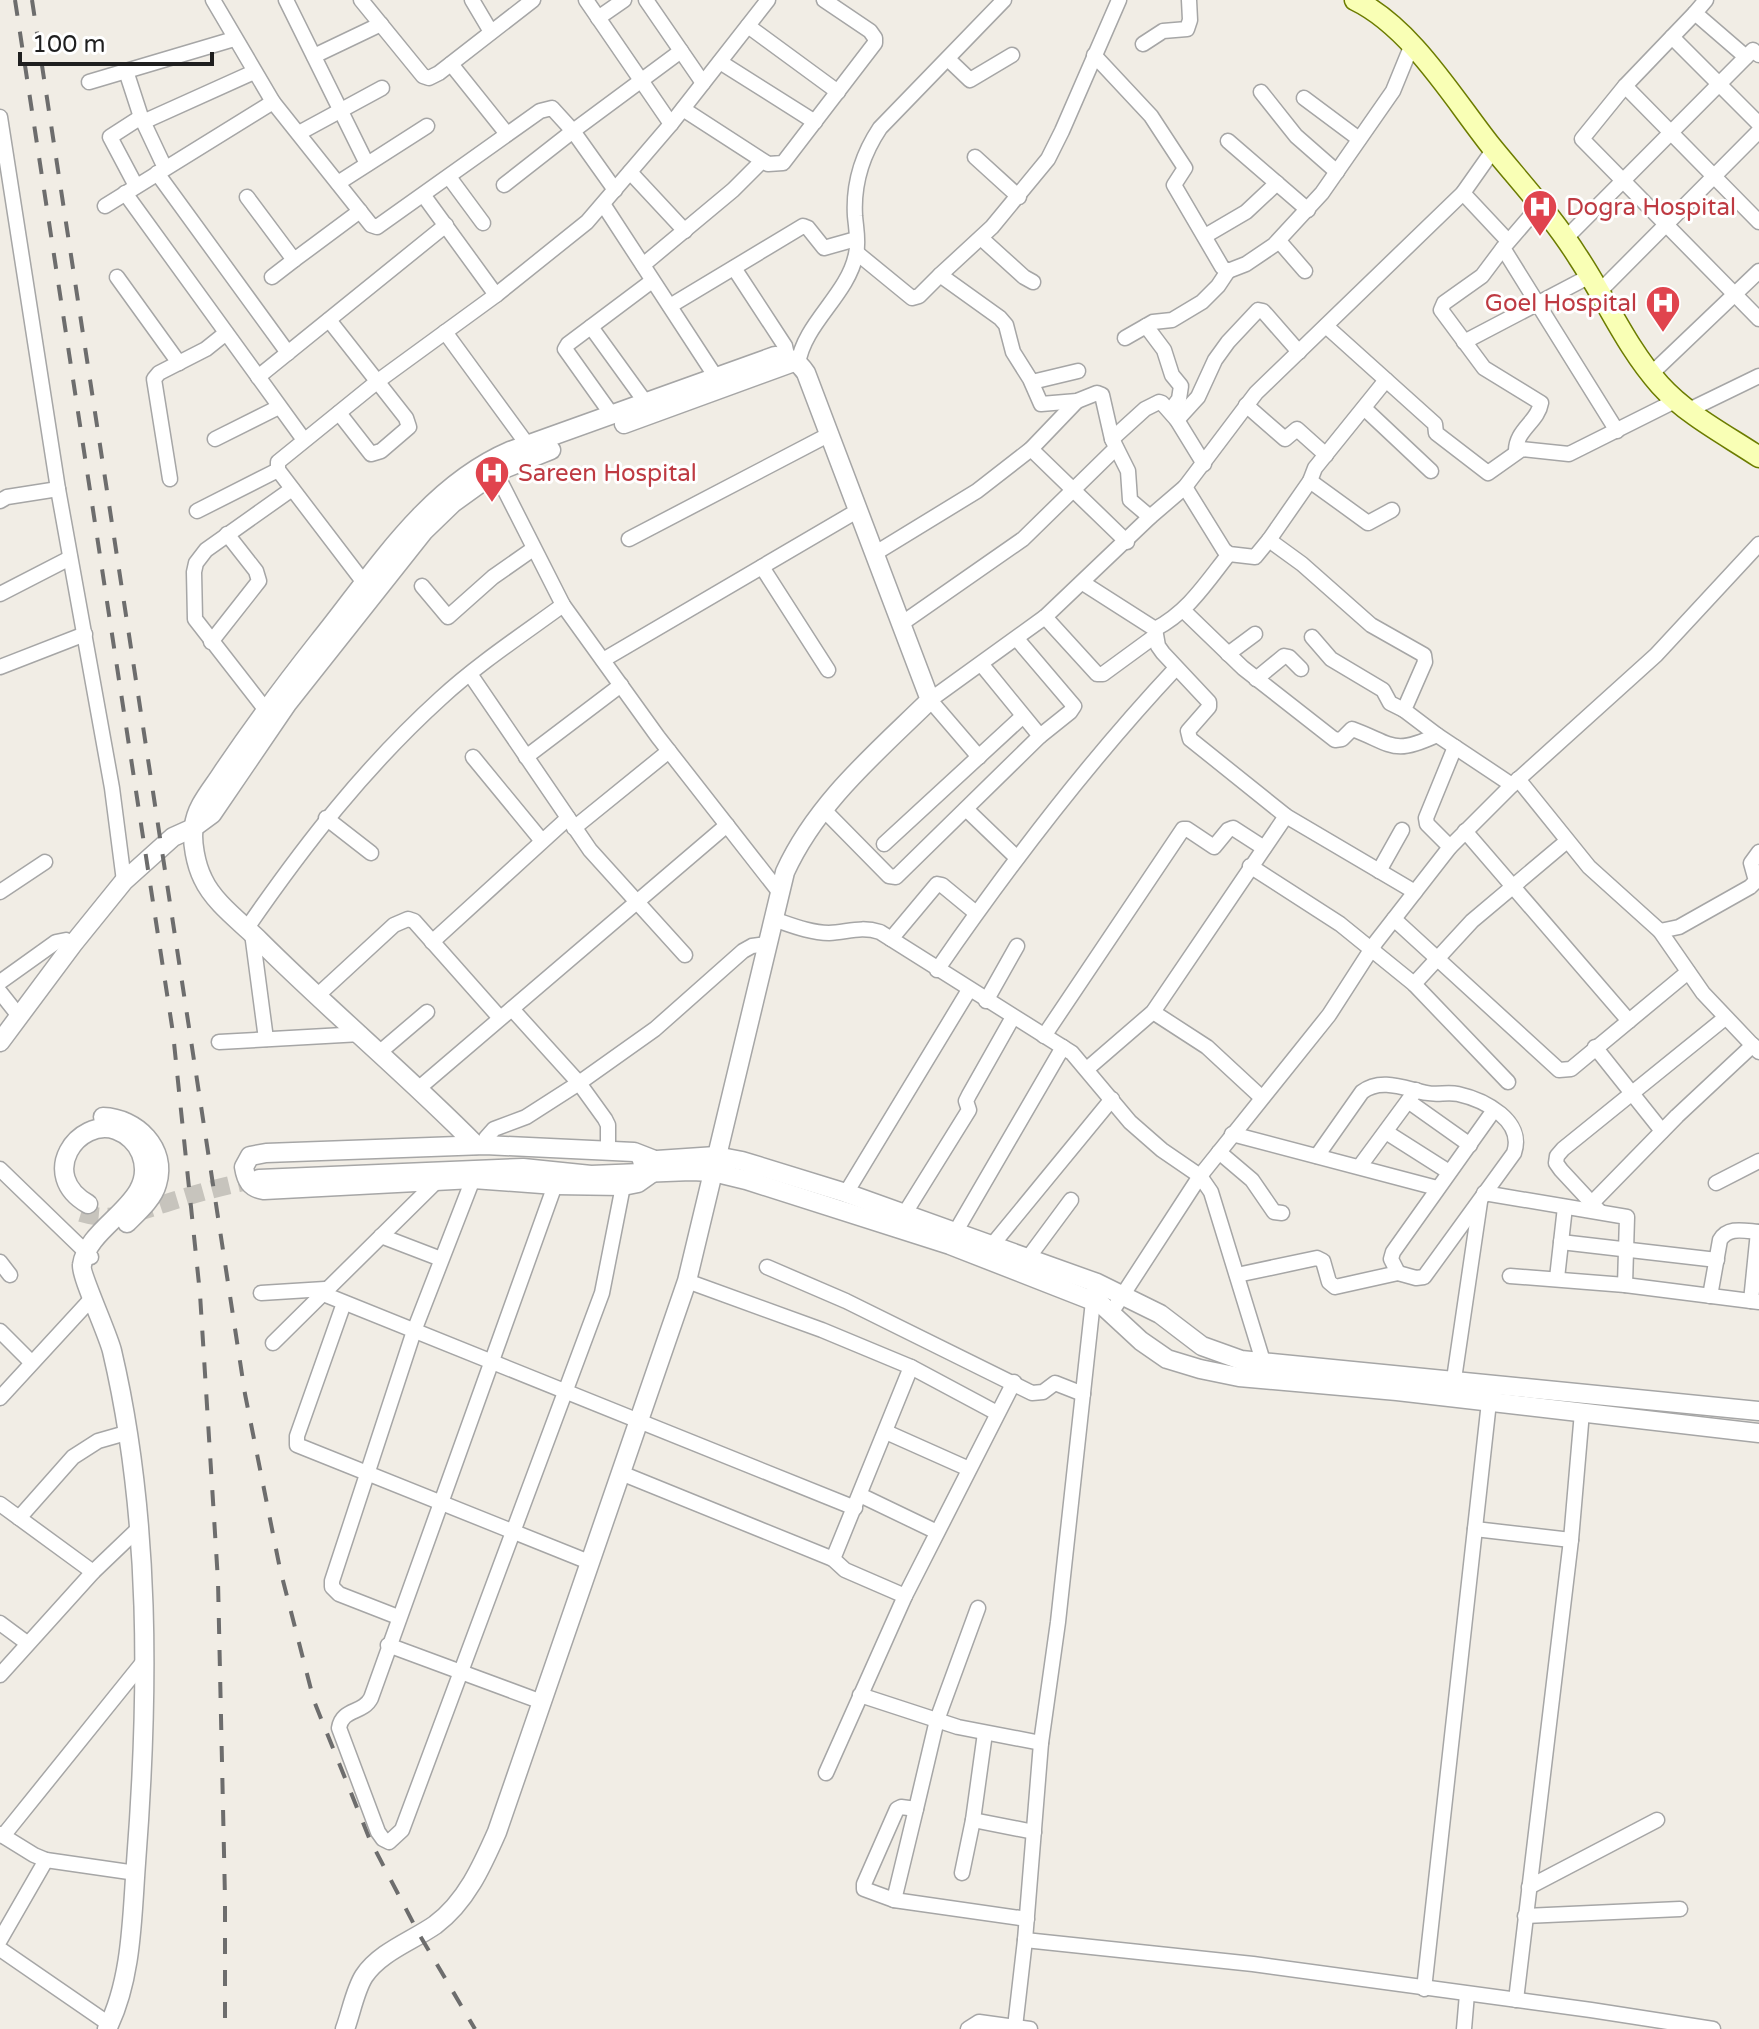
<svg xmlns="http://www.w3.org/2000/svg" width="1759" height="2029" font-family="'Varela Round',sans-serif">
<style>
.lines{fill:none;stroke-linecap:round;stroke-linejoin:round}
.tertiary-tunnel{stroke:#c7c4bd;stroke-width:18;stroke-dasharray:18 9;stroke-linecap:butt}
.minor-casing{stroke:#a6a6a6;stroke-width:17}
.tertiary-casing{stroke:#a6a6a6;stroke-width:21}
.secondary-casing{stroke:#6c7c00;stroke-width:23}
.minor{stroke:#fff;stroke-width:14}
.tertiary{stroke:#fff;stroke-width:18}
.secondary{stroke:#f9ffb5;stroke-width:20}
.rail{stroke:#6d6d6d;stroke-width:4;stroke-dasharray:16 16;stroke-linecap:butt}
.labels{text-anchor:middle;stroke-width:6;stroke-linejoin:round;paint-order:stroke}
.health-label{font-size:24px;fill:#be3a42;stroke:#fff;text-anchor:start}
</style>
<rect width="100%" height="100%" fill="#f1ede5"/>
<g class="lines">
<path class="tertiary-tunnel" d="M81,1213C116,1224 145,1209 179,1199C205,1191 231,1184 259,1179"/>
<defs>
<g id="minor">
<path d="M213,0L273,102L371,225L377,227L540,111L552,108L573,131L681,51"/>
<path d="M286,0L367,164"/>
<path d="M361,0L423,76L429,78L439,73L533,0"/>
<path d="M472,0L491,32"/>
<path d="M586,0L671,124"/>
<path d="M646,0L703,83"/>
<path d="M1706,0L1695,13L1746,57L1753,50L1759,55"/>
<path d="M1695,13L1625,86L1582,139L1759,319"/>
<path d="M598,18L624,0"/>
<path d="M748,26L838,92"/>
<path d="M1672,37L1759,124"/>
<path d="M1143,44L1163,31L1187,29L1190,20L1189,0"/>
<path d="M1094,55L1151,116L1185,168L1174,185L1222,267L1228,271L1246,264L1274,245L1322,193L1393,91L1411,47"/>
<path d="M314,56L381,24"/>
<path d="M948,59L970,80L1012,55"/>
<path d="M720,62L815,122"/>
<path d="M451,64L507,134"/>
<path d="M126,71L141,117L165,168"/>
<path d="M89,82L234,39"/>
<path d="M1625,86L1759,222"/>
<path d="M1261,92L1296,136L1337,172"/>
<path d="M1304,98L1359,139"/>
<path d="M683,109L768,164L783,163L875,43V38L870,31L824,0"/>
<path d="M0,117L58,489L112,788L124,881"/>
<path d="M143,122L254,72"/>
<path d="M299,133L382,88"/>
<path d="M1228,141L1308,210"/>
<path d="M975,157L1019,197"/>
<path d="M630,172L685,231"/>
<path d="M157,173L288,353"/>
<path d="M449,177L483,223"/>
<path d="M338,183L427,126"/>
<path d="M504,185L573,131L615,190"/>
<path d="M136,186L110,137L141,117"/>
<path d="M125,193L304,440"/>
<path d="M1463,193L1508,241"/>
<path d="M424,196L496,295"/>
<path d="M247,197L294,260L360,211"/>
<path d="M603,204L721,385"/>
<path d="M1540,205L1503,248L1617,431"/>
<path d="M105,206L273,102"/>
<path d="M1205,236L1246,212L1277,183"/>
<path d="M981,238L1024,277L1033,282"/>
<path d="M1565,239L1746,57"/>
<path d="M1279,241L1305,271"/>
<path d="M1503,248L1482,276L1444,303L1441,310L1484,368L1541,403C1538,422 1515,430 1516,452"/>
<path d="M857,253L912,298L919,296L940,275L1000,318L1006,325L1013,352L1030,379L1041,404L1077,401L1097,393L1102,395L1112,439L1128,471L1130,500L1150,517"/>
<path d="M643,265L733,190L762,161"/>
<path d="M734,268L785,346L789,364"/>
<path d="M940,275L992,227L1048,159L1062,131L1119,0"/>
<path d="M117,277L179,363"/>
<path d="M272,277L294,260"/>
<path d="M1598,293L1759,131"/>
<path d="M670,306L803,226L808,228L824,248L856,239"/>
<path d="M329,320L406,418L409,427L381,451L371,454L339,413"/>
<path d="M1146,326L1164,350L1172,375L1181,386L1179,399L1170,411"/>
<path d="M1326,326L1435,424L1436,433L1488,473L1522,449L1569,454L1677,400"/>
<path d="M591,327L646,403"/>
<path d="M445,332L532,451"/>
<path d="M1125,338L1153,322L1172,320L1202,302L1218,286L1228,271"/>
<path d="M1464,342L1590,276"/>
<path d="M798,364C804,323 848,295 856,254C859,242 856,228 855,216C853,183 862,155 880,128L1004,0"/>
<path d="M1651,374L1759,271"/>
<path d="M258,377L446,225"/>
<path d="M1032,382L1078,371"/>
<path d="M1246,405L1285,439L1297,429L1326,455"/>
<path d="M1364,408L1431,471"/>
<path d="M1689,410L1759,376"/>
<path d="M612,415L565,349L568,344L652,281"/>
<path d="M1177,420L1198,397L1215,360L1228,342L1258,310L1263,311L1299,352"/>
<path d="M215,439L279,407"/>
<path d="M1112,439L1145,409L1159,402L1162,403L1177,420L1204,464"/>
<path d="M1031,449L1127,542"/>
<path d="M491,463L563,605L658,737L780,893"/>
<path d="M170,479L154,379L159,373L206,349L226,333"/>
<path d="M1310,481L1368,523L1392,510"/>
<path d="M1185,487L1224,550L1229,554L1255,557L1269,540L1302,564L1371,625L1424,655L1425,662L1404,710L1437,735"/>
<path d="M0,501L7,497L58,489"/>
<path d="M197,511L278,470"/>
<path d="M629,539L830,434"/>
<path d="M1269,540L1310,481L1315,468L1386,380"/>
<path d="M874,554L977,491L1031,449L1077,401"/>
<path d="M762,567L828,670"/>
<path d="M1083,583L1155,629L1158,646L1163,653L1209,702V707L1188,731L1190,739L1286,816L1415,892"/>
<path d="M365,584L278,470V462L378,381L496,295L587,222L671,124L768,0"/>
<path d="M422,586L448,617L493,577L533,549"/>
<path d="M0,594L70,558"/>
<path d="M1184,611L1243,668L1335,740L1342,739L1352,729C1393,744 1392,756 1437,735L1512,785"/>
<path d="M1045,617L1097,674H1103L1155,636"/>
<path d="M901,624L1023,539L1116,448"/>
<path d="M1155,629C1188,612 1206,583 1229,554"/>
<path d="M1312,637L1331,659L1383,690L1390,703L1404,710"/>
<path d="M211,642L259,581L256,571L227,534"/>
<path d="M1228,654L1255,634"/>
<path d="M603,660L857,511"/>
<path d="M982,665L1040,736L1070,712L1074,706L1017,639"/>
<path d="M0,667L85,634"/>
<path d="M470,674L590,850L685,955"/>
<path d="M1256,679L1284,656L1289,657L1301,669"/>
<path d="M265,709L195,619L194,572L196,563L206,550L292,489"/>
<path d="M473,757L542,841"/>
<path d="M526,757L621,685"/>
<path d="M979,757L930,700L1045,617L1150,517L1185,487L1256,393L1463,193L1494,149"/>
<path d="M1518,779L1589,867L1660,931L1703,993L1759,1052"/>
<path d="M966,809L1017,858"/>
<path d="M824,810L889,876L896,877L1040,736"/>
<path d="M326,818L371,853"/>
<path d="M574,828L669,751"/>
<path d="M1465,831L1629,1021"/>
<path d="M884,844L1023,716"/>
<path d="M1450,847L1427,824L1426,818L1455,747"/>
<path d="M1250,866L1340,924L1414,984L1508,1082"/>
<path d="M1379,871L1402,830"/>
<path d="M0,892L45,862"/>
<path d="M773,919C791,925 810,933 829,933C848,932 861,926 880,932L1072,1053L1130,1122L1162,1150L1200,1176L1211,1192L1266,1371"/>
<path d="M1394,919L1559,1070L1571,1069L1688,972"/>
<path d="M247,928C305,844 365,767 441,698C478,664 522,635 563,605"/>
<path d="M1660,931L1679,927L1750,887L1756,881L1751,863L1759,852"/>
<path d="M252,933L266,1039"/>
<path d="M891,939L937,884L942,885L976,913"/>
<path d="M432,942L568,818"/>
<path d="M937,970C1010,864 1088,762 1176,668"/>
<path d="M0,982L56,942L66,940L73,944"/>
<path d="M1414,984L1472,921L1567,841"/>
<path d="M0,992L19,1016"/>
<path d="M318,995L394,925L408,919L414,921L500,1018"/>
<path d="M986,1001L1017,946"/>
<path d="M512,1009L579,1083L605,1119L608,1125V1151"/>
<path d="M1153,1012L1207,1047L1261,1097"/>
<path d="M1044,1036L1183,829H1187L1214,847L1228,830L1233,828L1264,848"/>
<path d="M219,1042L361,1034"/>
<path d="M1595,1047L1662,1131"/>
<path d="M380,1052L427,1012"/>
<path d="M1087,1069L1153,1012L1286,816"/>
<path d="M419,1088L727,825"/>
<path d="M1408,1101L1470,1145"/>
<path d="M1386,1132L1449,1172"/>
<path d="M1232,1134L1437,1188"/>
<path d="M485,1145L486,1138L494,1129L526,1117L579,1083L655,1029L743,951L752,946L767,944"/>
<path d="M1219,1152L1252,1180L1274,1212L1282,1213"/>
<path d="M1360,1166L1416,1090"/>
<path d="M0,1169L91,1257"/>
<path d="M1716,1183L1759,1161"/>
<path d="M555,1185L371,1698C363,1714 342,1708 339,1728L378,1832L383,1839L389,1842L402,1830L602,1293L623,1186"/>
<path d="M846,1193L969,990"/>
<path d="M1484,1193L1627,1217L1625,1285"/>
<path d="M1591,1204L1677,1116L1753,1045"/>
<path d="M1600,1212L1561,1170L1556,1163L1557,1156L1563,1149L1725,1018"/>
<path d="M905,1213L969,1110L966,1101L969,1095L1013,1017"/>
<path d="M956,1231L1063,1047"/>
<path d="M381,1236L441,1259"/>
<path d="M1561,1242L1717,1260"/>
<path d="M993,1244L1112,1099"/>
<path d="M1028,1258L1071,1200"/>
<path d="M0,1262L10,1275"/>
<path d="M767,1267L846,1301L1032,1393L1043,1392L1055,1383L1083,1394"/>
<path d="M1398,1273L1391,1259L1393,1252L1494,1110"/>
<path d="M1237,1275L1317,1258L1323,1261L1329,1282L1335,1287L1398,1273L1416,1278L1424,1277L1514,1153C1525,1121 1485,1100 1458,1094C1448,1092 1437,1095 1427,1093C1406,1089 1381,1077 1362,1092L1317,1156"/>
<path d="M1510,1276L1625,1285L1759,1302"/>
<path d="M1557,1278L1565,1207"/>
<path d="M261,1293L325,1289"/>
<path d="M321,1293L855,1508"/>
<path d="M1710,1296L1720,1240C1728,1226 1745,1231 1759,1232"/>
<path d="M1751,1301L1758,1232"/>
<path d="M344,1303L297,1436V1445L589,1562"/>
<path d="M1111,1313L1200,1176L1329,1015L1376,942L1450,847L1512,785L1656,655L1759,544"/>
<path d="M0,1331L31,1362"/>
<path d="M273,1343L439,1179"/>
<path d="M911,1367L997,1413"/>
<path d="M1454,1379L1480,1202"/>
<path d="M0,1398L93,1297"/>
<path d="M886,1432L969,1469"/>
<path d="M621,1473L833,1559L911,1367L822,1330L687,1281"/>
<path d="M860,1495L937,1532"/>
<path d="M0,1504L93,1572"/>
<path d="M19,1518L73,1457L98,1441L126,1433"/>
<path d="M1475,1529L1571,1540"/>
<path d="M833,1559L845,1570L905,1596"/>
<path d="M978,1608L937,1720L916,1809L901,1807L897,1809L864,1884V1889L894,1900L1027,1919"/>
<path d="M398,1617L339,1594L332,1587V1581L414,1331L473,1179"/>
<path d="M0,1623L27,1643"/>
<path d="M388,1645L542,1702"/>
<path d="M0,1675L93,1572L139,1528"/>
<path d="M860,1695L958,1727L1041,1743"/>
<path d="M826,1773L905,1596L1014,1382"/>
<path d="M973,1820L1034,1832"/>
<path d="M0,1834L34,1855L46,1860L136,1873"/>
<path d="M3,1836L144,1661"/>
<path d="M962,1873L973,1820L985,1733"/>
<path d="M1529,1887L1657,1820"/>
<path d="M894,1900L916,1809"/>
<path d="M1525,1916L1680,1909"/>
<path d="M0,1940L46,1860"/>
<path d="M1025,1940L1253,1964L1591,2010L1713,2029"/>
<path d="M0,1949L109,2024"/>
<path d="M1424,1989L1490,1393"/>
<path d="M1516,2000L1571,1540L1582,1412"/>
<path d="M1015,2027L1025,1940L1041,1743L1058,1622L1094,1292"/>
<path d="M968,2029L979,2022L1030,2029"/>
<path d="M1464,2029L1467,1994"/>
</g>
<g id="tertiary">
<path d="M624,424L794,362"/>
<path d="M0,1042L73,944L124,881L173,837L193,828L212,814L287,704L424,531L453,503L496,472L551,450"/>
<path d="M103,1117C136,1118 168,1148 157,1184C153,1199 138,1212 127,1223"/>
<path d="M485,1145L634,1152L652,1159L655,1171L638,1183L623,1186L555,1185L473,1179L264,1190C250,1188 246,1180 244,1167L250,1156L266,1153Z"/>
<path d="M642,1161L716,1156L742,1161L846,1193L1097,1283L1160,1314L1202,1346L1241,1360L1759,1411"/>
<path d="M259,1179L523,1168L591,1175L691,1171L713,1172L746,1180L950,1245L1101,1304L1141,1341L1167,1359L1200,1369L1239,1377L1397,1391L1759,1433"/>
<path d="M88,1204C37,1175 78,1117 116,1130C127,1134 137,1143 141,1154C160,1203 88,1223 82,1265C80,1274 108,1334 112,1351C151,1517 149,1694 136,1863C132,1917 132,1980 107,2029"/>
<path d="M345,2029C351,2013 355,1990 364,1976C380,1952 412,1941 435,1925C466,1902 482,1866 497,1832L687,1281L785,872C817,802 876,753 930,700L806,373C799,362 788,356 775,356L510,451C426,487 374,573 319,641C285,684 253,727 222,773C212,789 196,806 194,826C191,841 196,865 203,879C214,903 242,923 260,941C330,1011 406,1074 476,1145"/>
</g>
<path id="secondary" d="M1355,0C1411,27 1453,98 1491,146C1521,183 1553,217 1578,257C1606,299 1626,347 1660,385C1687,415 1726,435 1759,457"/>
</defs>
<use href="#minor" class="minor-casing"/>
<use href="#tertiary" class="tertiary-casing"/>
<use href="#secondary" class="secondary-casing"/>
<use href="#minor" class="minor"/>
<use href="#tertiary" class="tertiary"/>
<use href="#secondary" class="secondary"/>
<g class="rail">
<path d="M15,0L173,1033L200,1294L218,1581L225,1898V2029"/>
<path d="M32,0L245,1394L280,1569L314,1701L370,1840L419,1934L475,2029"/>
</g>
</g>
<defs>
<symbol id="hospital-pin" viewBox="-11 -11 22 30"><path d="M0 17L-7.5 6A9.5 9.5 0 1 1 7.5 6Z" fill="#e0444e" stroke="#fff"/><path d="M-5-5h3v3.5h4V-5h3V5h-3V1.5h-4V5h-3Z" fill="#fff"/></symbol>
</defs>
<g fill-rule="evenodd">
<use href="#hospital-pin" x="1520" y="187" width="40" height="54"/>
<use href="#hospital-pin" x="1643" y="283" width="40" height="54"/>
<use href="#hospital-pin" x="472" y="453" width="40" height="54"/>
</g>
<g class="labels">
<g class="health-label">
<text x="1566" y="215">Dogra Hospital</text>
<text x="1637" y="311" text-anchor="end">Goel Hospital</text>
<text x="518" y="481">Sareen Hospital</text>
</g>
</g>
<path d="M20 52v12h192v-12" fill="none" stroke="#1f1f1f" stroke-width="4"/>
<text x="32" y="52" font-size="24" fill="#1f1f1f" stroke="#ffffff" stroke-width="6" paint-order="stroke">100 m</text>
</svg>
